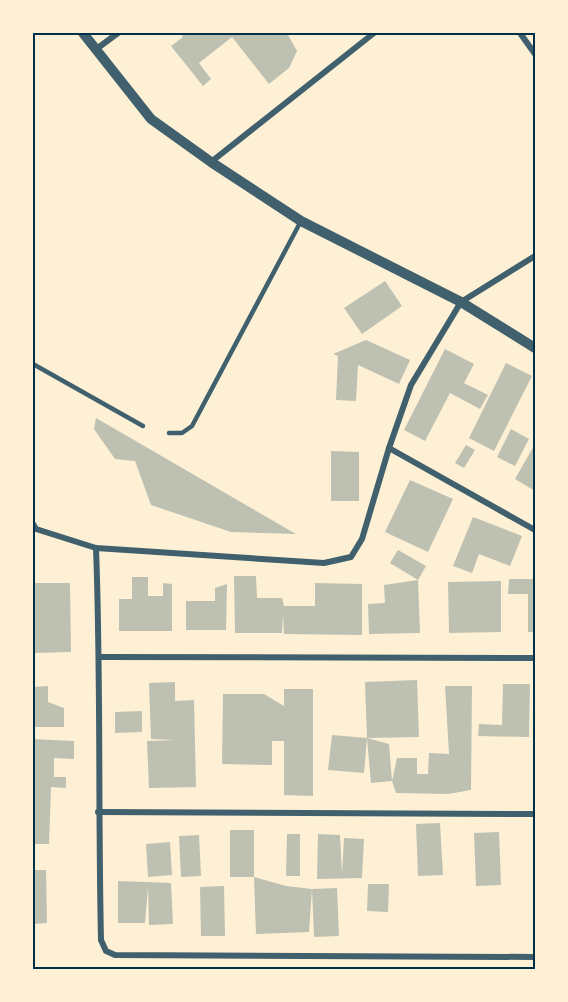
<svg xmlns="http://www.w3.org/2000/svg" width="568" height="1002" font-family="'Public Sans',sans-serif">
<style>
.building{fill:#bec0b2}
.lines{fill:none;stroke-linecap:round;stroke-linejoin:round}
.service{stroke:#3f606c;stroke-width:4.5}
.minor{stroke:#3f606c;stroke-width:6}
.tertiary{stroke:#3f606c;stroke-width:10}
.neatline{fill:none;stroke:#003049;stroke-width:2}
</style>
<rect width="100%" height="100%" fill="#fdf0d5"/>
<g class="building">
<path d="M180,33H287L297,51L289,68L269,84L232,37L199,63L211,79L203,86L171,46L183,37Z"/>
<path d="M385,281L402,306L362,334L344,308Z"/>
<path d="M366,340L410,360L399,384L358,365L356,401L336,400L338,356L333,354Z"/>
<path d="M445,349L474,364L464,383L488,395L480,409L450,393L425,441L404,430Z"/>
<path d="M506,363L532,376L494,451L469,438Z"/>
<path d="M96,418L296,534L231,532L151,505L135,461L115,459L94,429Z"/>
<path d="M511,429L529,439L515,466L497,457Z"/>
<path d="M535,444V491L515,479Z"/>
<path d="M466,445L475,450L464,468L455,463Z"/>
<path d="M331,451L359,452V501H331Z"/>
<path d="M410,480L453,499L428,552L385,532Z"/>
<path d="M473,517L522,536L510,566L479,554L472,573L453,566Z"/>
<path d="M398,550L426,566L418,580L390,563Z"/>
<path d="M234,576H256L257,598H282L284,606H315V583L362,584V635L284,634L283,614L282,633H235Z"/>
<path d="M132,577H148V596H163V583L172,584V631H119V599H132Z"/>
<path d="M509,579H535V632H528V594H508Z"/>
<path d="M418,580L420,633L369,634L368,604L385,603L384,585Z"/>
<path d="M501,581V632L449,633L448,582Z"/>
<path d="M33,583H70L71,652L33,653Z"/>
<path d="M227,584L226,630H186V601H215V588Z"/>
<path d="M417,680L419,737L367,738L364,773L328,770L332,735L367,738L365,682Z"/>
<path d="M175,682V701L194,700L196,787L149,788L147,741L176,740L151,739L149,683Z"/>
<path d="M503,684H530L529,737L478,736L479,724L502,725Z"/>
<path d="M48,686V702L64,708V727H33V687Z"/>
<path d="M445,686H472L471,790L448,794L396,793L392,781L397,758H417V774H428L429,753L449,754Z"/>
<path d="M284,689H313V796L284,795V741H272V765L222,764L223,694H264L284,706Z"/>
<path d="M142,711V732L115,733V712Z"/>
<path d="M367,738L389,744L392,781L371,783Z"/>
<path d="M33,739L74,741V759L54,758V777H66V788L51,787L49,844H33Z"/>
<path d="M440,823L443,875L418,876L416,824Z"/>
<rect x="230" y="830" width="24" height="47"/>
<path d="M499,832L501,885L476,886L474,833Z"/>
<path d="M287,834H300V876H286Z"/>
<path d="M318,834L340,835L342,874L344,838L364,839L362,878L317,879Z"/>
<path d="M199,835L201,876L181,877L179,836Z"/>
<path d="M170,842L172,875L148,877L146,844Z"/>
<path d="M33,870H46L47,923L33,924Z"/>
<path d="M254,877L286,886L312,889L309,932L256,934Z"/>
<path d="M118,881L171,883L173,924L149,925L148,887L145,923H118Z"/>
<path d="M368,884H389L388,912L367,911Z"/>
<path d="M224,886L225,936H201L200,887Z"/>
<path d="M337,888L339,936L314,937L312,889Z"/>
</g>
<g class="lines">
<g class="service">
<path d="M33,364L143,426"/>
<path d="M169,433H182L192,426L301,221"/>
</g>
<g class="minor">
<path d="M520,33L535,54"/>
<path d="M95,50L118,33"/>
<path d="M211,162L374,33"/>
<path d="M389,448L535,530"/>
<path d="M33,524L36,529L96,548C101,679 98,809 101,940L106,951L115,955L535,957"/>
<path d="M96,548L324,563L351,557L362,539L389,448L411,385L461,302L535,256"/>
<path d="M100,657L535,658"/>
<path d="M98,812L535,814"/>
</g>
<path class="tertiary" d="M83,33L151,119L211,162L301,221L461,302L535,348"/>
</g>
<rect width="568" height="1002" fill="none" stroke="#fdf0d5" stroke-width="69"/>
<rect x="34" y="34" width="500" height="934" class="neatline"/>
</svg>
